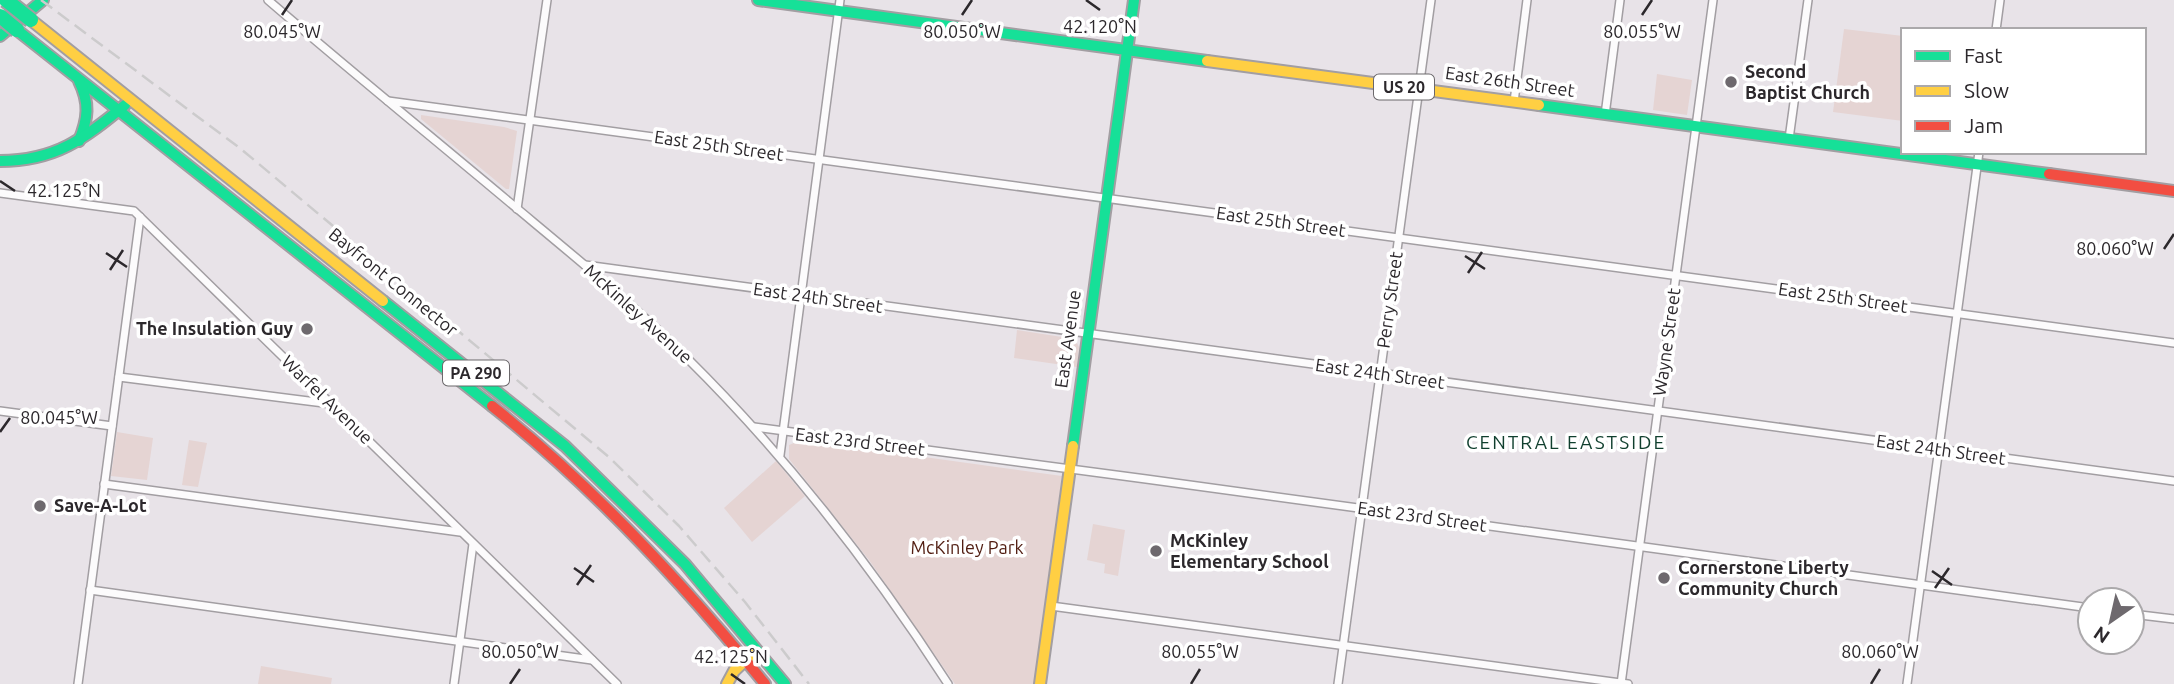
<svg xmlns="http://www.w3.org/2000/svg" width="2174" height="684" font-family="Ubuntu,sans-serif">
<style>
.green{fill:#e5d4d3}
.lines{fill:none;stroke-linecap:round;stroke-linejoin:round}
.street-casing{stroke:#a29ea2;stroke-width:10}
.fast-casing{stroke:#a29ea2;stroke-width:14}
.slow-casing{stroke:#a29ea2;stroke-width:14}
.jam-casing{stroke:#a29ea2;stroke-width:14}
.street{stroke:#fcfbfc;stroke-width:7}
.fast{stroke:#16e098;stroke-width:10}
.slow{stroke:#ffcf43;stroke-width:10}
.jam{stroke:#f24e42;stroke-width:10}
.rail{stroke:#cccbcc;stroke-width:2.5;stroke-dasharray:14 7;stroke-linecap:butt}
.fast-bridge-casing{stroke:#a29ea2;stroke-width:18;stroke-linecap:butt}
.fast-bridge{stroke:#16e098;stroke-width:14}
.ticks{fill:none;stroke:#2c282c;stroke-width:2.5}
.poi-dot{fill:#6e696e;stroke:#fff;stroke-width:2.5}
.labels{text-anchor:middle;stroke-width:7;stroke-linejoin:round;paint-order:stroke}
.shield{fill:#fff;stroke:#6b686b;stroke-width:2}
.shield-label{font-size:16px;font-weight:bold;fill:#2c282c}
.poi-label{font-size:18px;font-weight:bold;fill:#2c282c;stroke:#fff;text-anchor:start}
.street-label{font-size:18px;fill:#2c282c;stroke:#fff}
.park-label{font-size:18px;fill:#511d11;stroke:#fff}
.neighbourhood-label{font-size:19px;letter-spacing:2px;fill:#103f2e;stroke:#fff}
.ticks-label{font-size:18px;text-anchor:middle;fill:#2c282c;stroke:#fff;stroke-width:7;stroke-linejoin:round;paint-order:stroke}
</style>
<rect width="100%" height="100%" fill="#e8e3e8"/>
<g class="green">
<path d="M1844,29L1903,36V121L1833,112Z"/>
<path d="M1657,74L1692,80L1687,115L1653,110Z"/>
<path d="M421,115L504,127L517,131L509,189H506L421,119Z"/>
<path d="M1017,330L1075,339L1079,347L1077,367L1014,358Z"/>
<path d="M117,432L153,438L147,480L111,476Z"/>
<path d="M189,440L207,443L198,487L182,485Z"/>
<path d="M801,440L1062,476L1034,684H955L869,560L789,459V445Z"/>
<path d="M776,461L805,496L752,542L724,508Z"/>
<path d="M1093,524L1125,530L1118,576L1104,573L1105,564L1087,560Z"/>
<path d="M261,666L332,678L331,684H258Z"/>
</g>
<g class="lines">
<defs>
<g id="street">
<path d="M268,0C347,68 428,134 508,201C569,252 631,302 687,358C787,457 872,566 948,684"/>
<path d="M1996,30L2000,0"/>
<path d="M388,101L2174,343"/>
<path d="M1514,102L1527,0"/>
<path d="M1605,115L1620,0"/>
<path d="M1789,139L1808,0"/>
<path d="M0,193L134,211L617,684"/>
<path d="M517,209L547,0"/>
<path d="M585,265L2174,481"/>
<path d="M119,377L332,404"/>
<path d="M0,411L112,426"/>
<path d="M754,427L1146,479L2090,608"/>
<path d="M780,455L840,0"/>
<path d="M104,484L460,532"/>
<path d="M90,590L592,660"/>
<path d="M1051,606L1628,684"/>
<path d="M2132,614L2174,619"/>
<path d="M78,684L140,217"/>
<path d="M454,684L473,544"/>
<path d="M1338,684L1431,0"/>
<path d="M1621,684L1713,0"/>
<path d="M1907,684L1979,152"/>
</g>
<g id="fast">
<path d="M758,0L1207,61"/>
<path d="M17,30L492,406"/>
<path d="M0,36L43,0"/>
<path d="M79,81C90,103 88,119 79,141"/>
<path d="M1539,105L2049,174"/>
<path d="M0,161C55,161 84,139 125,105"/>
<path d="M383,301L565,446L685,564L785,684"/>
<path d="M1073,446L1134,0"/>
</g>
<g id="slow">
<path d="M31,20L383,301"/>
<path d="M1207,61L1539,105"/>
<path d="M727,684L734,671L752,654"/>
<path d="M1040,684L1073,446"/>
</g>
<g id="jam">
<path d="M2049,174L2174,191"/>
<path d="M492,406C594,487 683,583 765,684"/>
</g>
</defs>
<use href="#street" class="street-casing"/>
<use href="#fast" class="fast-casing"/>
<use href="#slow" class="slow-casing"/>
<use href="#jam" class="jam-casing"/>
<use href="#street" class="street"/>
<use href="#fast" class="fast"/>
<use href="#slow" class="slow"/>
<use href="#jam" class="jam"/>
<path class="rail" d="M41,0L241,149L610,458L679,526L745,602L809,684"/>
<defs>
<g id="fast-bridge">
<path d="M6,0L31,20"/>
<path d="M0,16L17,30"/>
</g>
</defs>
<use href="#fast-bridge" class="fast-bridge-casing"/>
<use href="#fast-bridge" class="fast-bridge"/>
</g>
<path class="ticks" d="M1086,0L1100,10M282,15L292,0M962,15L972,0M1642,15L1652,0M0,181L15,191M2164,249L2174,234M106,253L127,267M1465,256L1485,269M110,270L123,250M1468,273L1482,252M0,432L10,418M574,568L594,582M1932,571L1952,585M577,585L591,565M1935,588L1949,568M731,674L745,684M510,684L520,669M1191,684L1200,669M1871,684L1880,669"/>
<g class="poi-dot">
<circle cx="1731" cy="82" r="7"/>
<circle cx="307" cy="329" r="7"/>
<circle cx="40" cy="506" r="7"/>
<circle cx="1156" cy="551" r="7"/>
<circle cx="1664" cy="578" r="7"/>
</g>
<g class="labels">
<g class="shield">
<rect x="1374" y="74.5" width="60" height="25" rx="5"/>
<rect x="443" y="360.5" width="66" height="25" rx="5"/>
</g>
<g class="shield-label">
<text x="1404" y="93">US 20</text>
<text x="476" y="379">PA 290</text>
</g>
<g class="poi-label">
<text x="1745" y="78">Second<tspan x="1745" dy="21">Baptist Church</tspan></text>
<text x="293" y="335" text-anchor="end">The Insulation Guy</text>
<text x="54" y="512">Save-A-Lot</text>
<text x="1170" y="547">McKinley<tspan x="1170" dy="21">Elementary School</tspan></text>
<text x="1678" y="574">Cornerstone Liberty<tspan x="1678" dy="21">Community Church</tspan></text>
</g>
<g class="street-label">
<text transform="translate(1510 82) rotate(8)" y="6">East 26th Street</text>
<text transform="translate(719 146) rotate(8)" y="6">East 25th Street</text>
<text transform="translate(1281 222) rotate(8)" y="6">East 25th Street</text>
<text transform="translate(393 282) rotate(39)" y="6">Bayfront Connector</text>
<text transform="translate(818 298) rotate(8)" y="6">East 24th Street</text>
<text transform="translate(1843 298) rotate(8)" y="6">East 25th Street</text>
<text transform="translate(1390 300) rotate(-82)" y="6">Perry Street</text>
<text transform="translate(638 314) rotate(42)" y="6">McKinley Avenue</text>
<text transform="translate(1068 339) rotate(-82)" y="6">East Avenue</text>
<text transform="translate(1667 342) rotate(-82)" y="6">Wayne Street</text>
<text transform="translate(1380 374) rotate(8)" y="6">East 24th Street</text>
<text transform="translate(327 400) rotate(44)" y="6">Warfel Avenue</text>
<text transform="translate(860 442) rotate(7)" y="6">East 23rd Street</text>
<text transform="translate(1941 450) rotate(8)" y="6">East 24th Street</text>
<text transform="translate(1422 517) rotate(8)" y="6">East 23rd Street</text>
</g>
<g class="park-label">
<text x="967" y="554">McKinley Park</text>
</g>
<g class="neighbourhood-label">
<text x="1566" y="449">CENTRAL EASTSIDE</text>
</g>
</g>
<g class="ticks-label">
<text x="1100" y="33">42.120°N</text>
<text x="282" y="38">80.045°W</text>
<text x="962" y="38">80.050°W</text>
<text x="1642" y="38">80.055°W</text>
<text x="64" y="197">42.125°N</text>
<text x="2115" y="255">80.060°W</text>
<text x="59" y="424">80.045°W</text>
<text x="520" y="658">80.050°W</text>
<text x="1200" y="658">80.055°W</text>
<text x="1880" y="658">80.060°W</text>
<text x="731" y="663">42.125°N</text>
</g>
<rect x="1901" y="28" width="245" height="126" fill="#ffffff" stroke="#aba9ab" stroke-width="2"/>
<rect x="1915" y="51" width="35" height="10" fill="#16e098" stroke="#aba9ab" stroke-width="2"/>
<text x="1964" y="63" font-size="21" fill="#2c282c">Fast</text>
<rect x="1915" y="86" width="35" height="10" fill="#ffcf43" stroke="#aba9ab" stroke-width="2"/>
<text x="1964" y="98" font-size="21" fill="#2c282c">Slow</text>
<rect x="1915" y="121" width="35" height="10" fill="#f24e42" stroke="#aba9ab" stroke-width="2"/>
<text x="1964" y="133" font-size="21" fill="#2c282c">Jam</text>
<g transform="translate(2111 621) rotate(214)"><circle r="33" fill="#ffffff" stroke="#aba9ab" stroke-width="2"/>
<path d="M0-5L12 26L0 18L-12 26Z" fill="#6e696e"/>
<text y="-10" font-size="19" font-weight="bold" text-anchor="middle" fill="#2c282c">N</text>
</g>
</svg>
